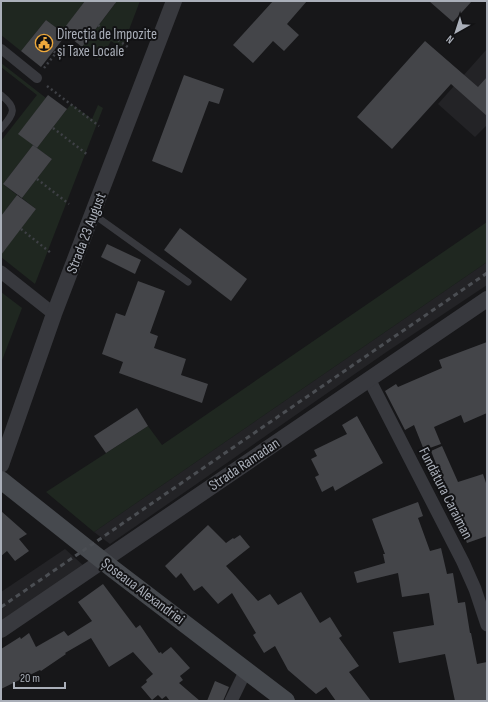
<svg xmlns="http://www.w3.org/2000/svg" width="488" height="702" font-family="'Sofia Sans Condensed',sans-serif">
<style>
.built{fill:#232326}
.green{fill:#1f2720}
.building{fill:#444549}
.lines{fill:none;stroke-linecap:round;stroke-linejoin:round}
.path{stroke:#3e4045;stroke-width:2.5;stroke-dasharray:2 3;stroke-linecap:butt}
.service{stroke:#38393e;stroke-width:7}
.pedestrian{stroke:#38393e;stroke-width:10}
.minor{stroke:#38393e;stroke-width:13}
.tertiary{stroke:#38393e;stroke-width:16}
.secondary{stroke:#46494e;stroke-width:18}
.rail{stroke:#4b4e53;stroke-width:3;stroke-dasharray:5 4;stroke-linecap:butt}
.labels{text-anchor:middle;stroke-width:4;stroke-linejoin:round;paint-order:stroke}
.poi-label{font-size:15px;fill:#aaafb9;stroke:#121214;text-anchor:start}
.street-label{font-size:15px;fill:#aaafb9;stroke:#121214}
</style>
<rect width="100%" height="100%" fill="#171719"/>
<g class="built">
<path d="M487,49V125L475,137L438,104Z"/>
<path d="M487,262V285L385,353L136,526L110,544L94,532Z"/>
<path d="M65,549L84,566L1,622V592Z"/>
</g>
<g class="green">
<path d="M1,1H85L62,32L46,20L21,51L1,35Z"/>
<path d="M111,1H140L122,48L111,41L100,60L82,47L115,4Z"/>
<path d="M1,63L46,98L19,133L33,145L3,184L17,195L1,216V141L37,95L1,67Z"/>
<path d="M71,104L92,119L98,105L103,108L35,284L1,257V244L6,248L36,209L22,198L52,159L37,148Z"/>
<path d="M487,222V262L94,532L46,492L148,426L162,445Z"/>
<path d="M1,292L22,308L1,363Z"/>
</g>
<g class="building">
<path d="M85,1H117L82,47L62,31Z"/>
<path d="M273,1H307L287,24L299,35L284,51L273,41L253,63L233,45Z"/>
<path d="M429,1H472L453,22Z"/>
<path d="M46,20L66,35L41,67L21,51Z"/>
<path d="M425,41L478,87L487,77V116L451,84L392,149L357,117Z"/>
<path d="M184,75L224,89L219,104L209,101L182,173L152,161Z"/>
<path d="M48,95L67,109L37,148L18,134Z"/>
<path d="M33,145L52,159L22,198L3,184Z"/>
<path d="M17,195L36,209L1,255V216Z"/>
<path d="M180,228L247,279L231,301L164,250Z"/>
<path d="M107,244L141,260L135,274L101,257Z"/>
<path d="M138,281L165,291L150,333L158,336L154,348L186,359L181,375L208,384L202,403L119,373L123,362L102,354L116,313L125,316Z"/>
<path d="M487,342V413L464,423L461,415L434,427L441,444L424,450L414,425L405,430L385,391L396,384L398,387L442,368L439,360Z"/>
<path d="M137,408L148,426L106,453L94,436Z"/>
<path d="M357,416L383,463L335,491L333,486L322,492L315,477L319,475L311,459L317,456L314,450L347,434L342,425Z"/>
<path d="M442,446L458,482L483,474L487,486V536L467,543L431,451Z"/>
<path d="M418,502L423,516L418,518L430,551L441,548L447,574L453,573L458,603L465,602L470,633H471L477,664L487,662V700L481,701H455L445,654L399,663L393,632L434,625L429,593L402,597L398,573L357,583L354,572L385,563L383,554H385L372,519Z"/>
<path d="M1,511L27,534L19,539L29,551L15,561L7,551L1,556Z"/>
<path d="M208,525L226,543L233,538L234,539L240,535L250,547L226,566L258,601L270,594L278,605L301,592L320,623L330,617L342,636L339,638L359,666L349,672L371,701H336L326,687L316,694L288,670L275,646L264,653L253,635L256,633L232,593L218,604L202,586L194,591L181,573L176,578L165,566Z"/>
<path d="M103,584L136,628L140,625L159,653L161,652L162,654L171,647L190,668L180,676L183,680L179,683L200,701H170L166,696L162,699L158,695L152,700L141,687L147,682L146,680L153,674L133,652L109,667L91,638L65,653L66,654L41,671L40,670L1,689V649L20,637L21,639L29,633L36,647L64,631L68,636L92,621L78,602Z"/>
<path d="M215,681L229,687L223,701H207Z"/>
</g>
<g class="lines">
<g class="path">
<path d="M98,25L129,48"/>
<path d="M44,68L56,53L53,51"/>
<path d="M47,86L99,126"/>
<path d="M53,128L88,155"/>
<path d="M37,179L69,204"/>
<path d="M21,229L51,253"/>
</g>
<g class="service">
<path d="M1,95C19,109 13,114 1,129"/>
<path d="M93,214L188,282"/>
</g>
<path class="pedestrian" d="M1,49L37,78"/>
<g class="minor">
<path d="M1,272L54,314"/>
<path d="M369,379L463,562L475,589L487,625"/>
<path d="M231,701L246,670"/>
</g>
<g class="tertiary">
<path d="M1,465L54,314L174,1"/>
<path d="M1,630L487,299"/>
</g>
<path class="secondary" d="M1,480L113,569L286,701"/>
<path class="rail" d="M1,607L487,273"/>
</g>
<defs>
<symbol id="civic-ring" viewBox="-11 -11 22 22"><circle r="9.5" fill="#121214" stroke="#eda83c" stroke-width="1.5"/><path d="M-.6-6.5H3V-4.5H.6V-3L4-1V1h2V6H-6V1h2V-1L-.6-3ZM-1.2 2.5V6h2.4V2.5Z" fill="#eda83c"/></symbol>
</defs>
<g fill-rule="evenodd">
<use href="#civic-ring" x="34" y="33" width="20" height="20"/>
</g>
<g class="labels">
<g class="poi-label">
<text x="57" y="39">Direcția de Impozite<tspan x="57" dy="17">și Taxe Locale</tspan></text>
</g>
<g class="street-label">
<text transform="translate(86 233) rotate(-69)" y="5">Strada 23 August</text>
<text transform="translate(244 464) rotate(-34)" y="5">Strada Ramadan</text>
<text transform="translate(446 493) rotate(63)" y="5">Fundătura Caraiman</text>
<text transform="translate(143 591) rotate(37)" y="5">Șoseaua Alexandriei</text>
</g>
</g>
<rect width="488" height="702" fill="none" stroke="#aaafb9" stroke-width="4"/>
<g transform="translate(456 32) rotate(219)" stroke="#121214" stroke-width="3" paint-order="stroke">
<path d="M0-3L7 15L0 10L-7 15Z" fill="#aaafb9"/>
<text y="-6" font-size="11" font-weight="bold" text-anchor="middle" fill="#aaafb9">N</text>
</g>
<path d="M14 682v6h51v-6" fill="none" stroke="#aaafb9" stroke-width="2"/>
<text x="20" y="682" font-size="12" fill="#aaafb9" stroke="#121214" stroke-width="3" paint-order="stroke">20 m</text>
</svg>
